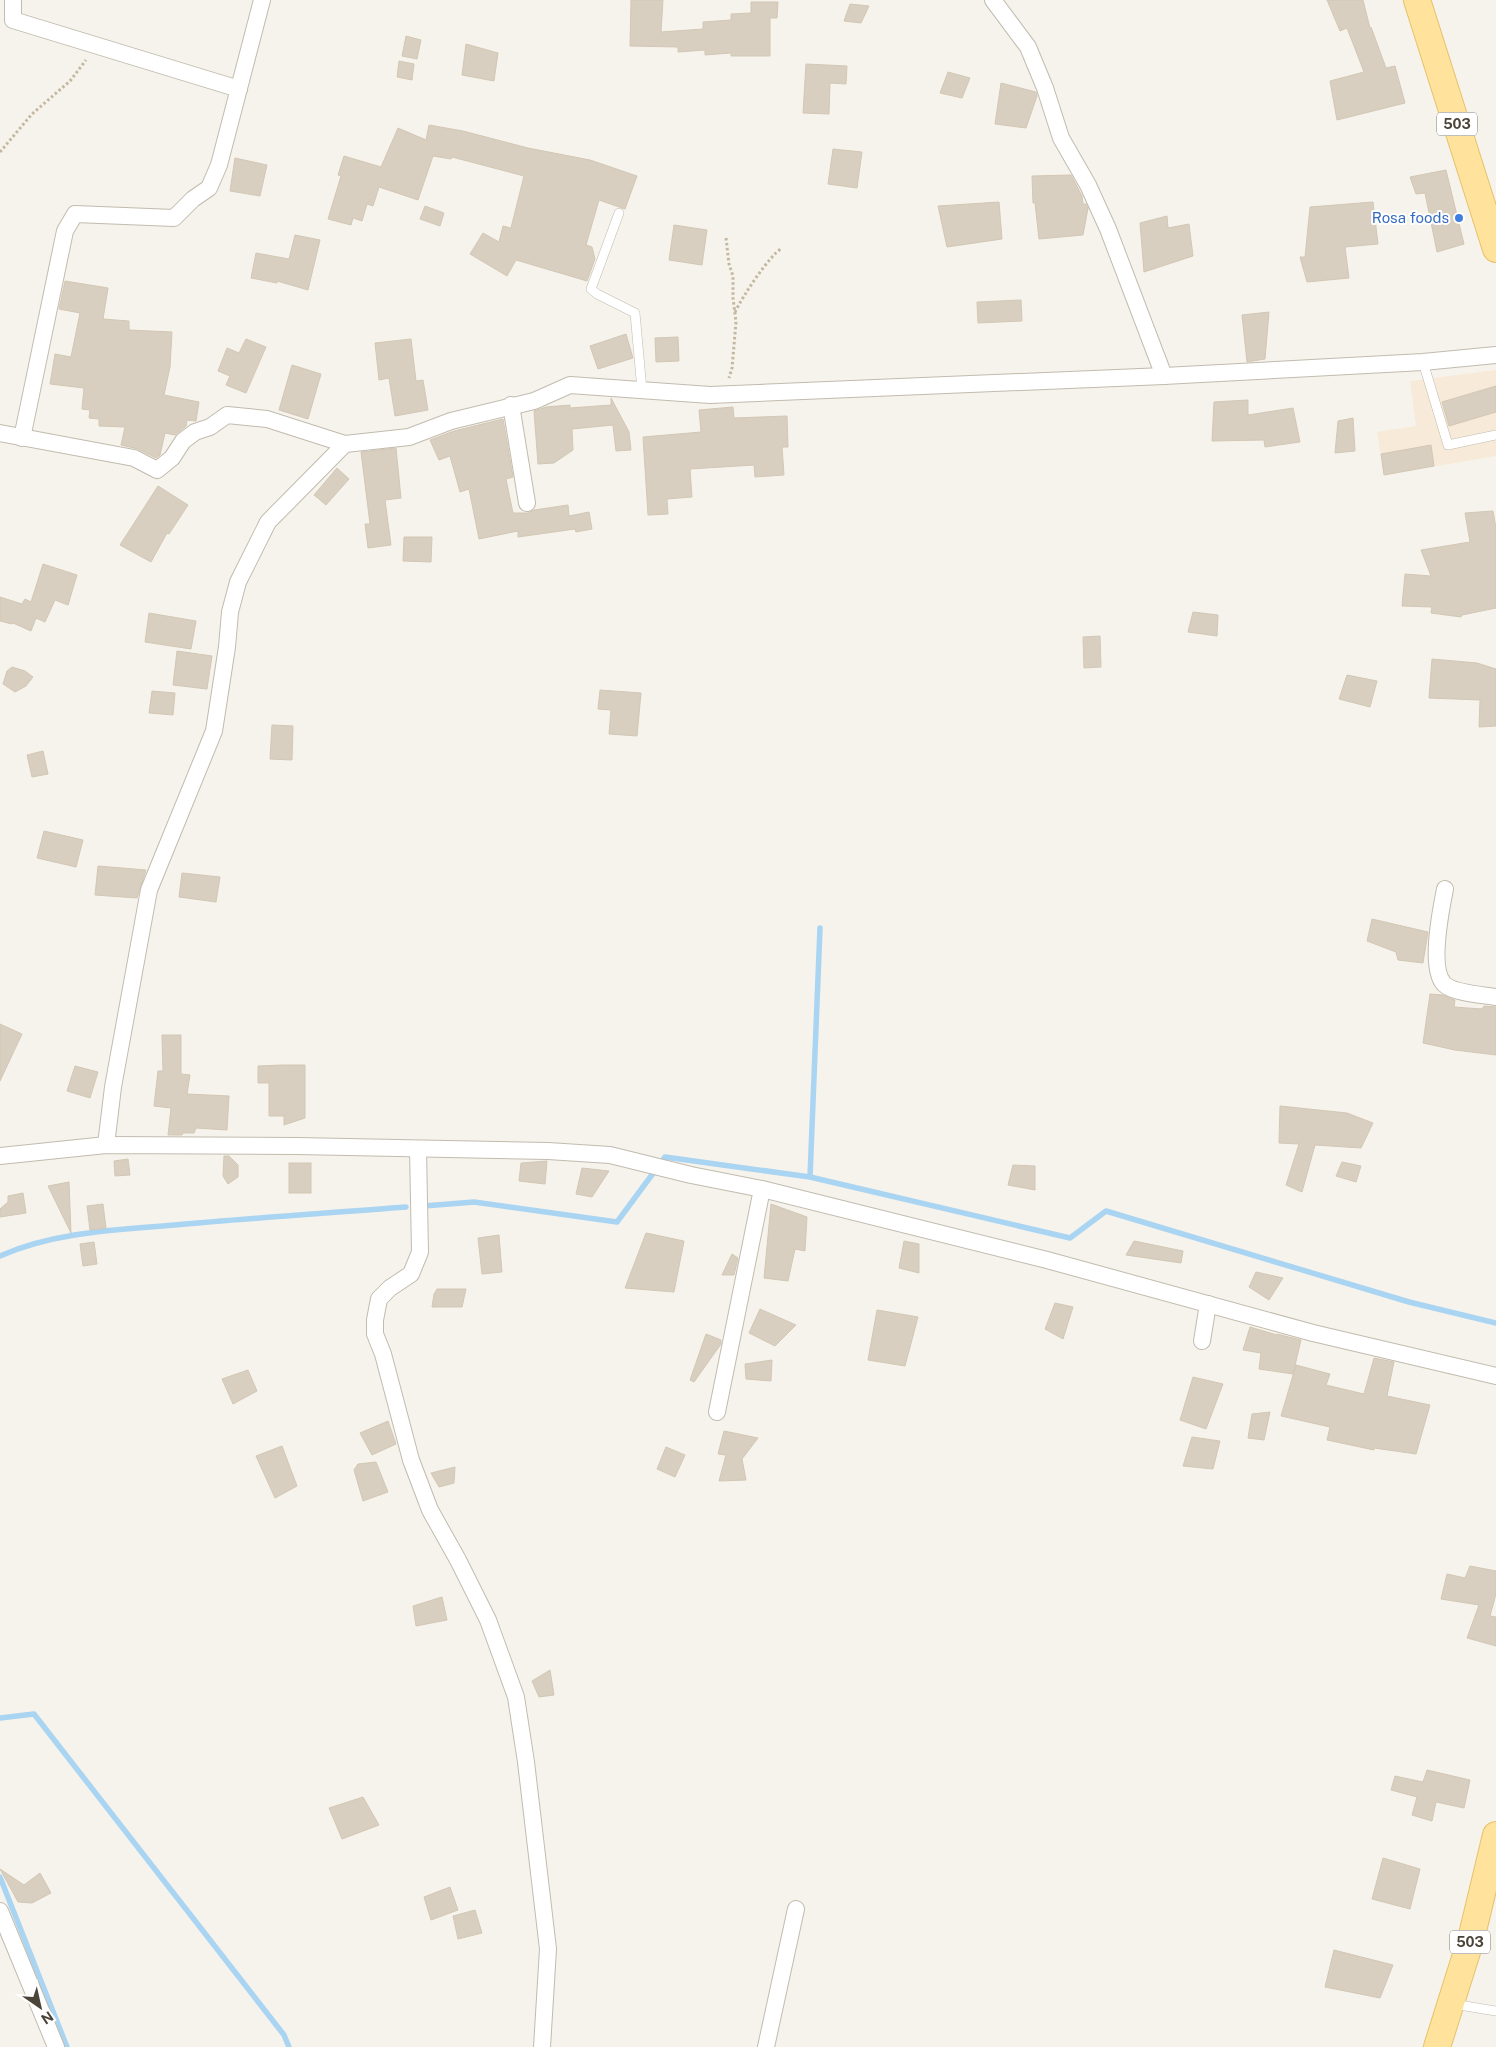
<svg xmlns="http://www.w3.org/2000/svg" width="1496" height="2047" font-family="'Public Sans',sans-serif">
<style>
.commercial{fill:#f7ead8}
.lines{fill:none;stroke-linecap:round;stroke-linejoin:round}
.stream{stroke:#a9d4f2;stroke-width:5.5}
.building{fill:#d8cfc1;stroke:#d3c7b4}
.lane-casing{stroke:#c2bbae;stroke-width:10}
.street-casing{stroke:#c2bbae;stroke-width:18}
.primary-casing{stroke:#e6c16a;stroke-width:28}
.path{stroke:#c4b79f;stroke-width:3;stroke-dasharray:2.5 2.5;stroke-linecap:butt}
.lane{stroke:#fff;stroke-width:9}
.street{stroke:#fff;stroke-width:16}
.primary{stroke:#ffe39c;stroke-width:26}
.shop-dot{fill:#3f7fe0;stroke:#fff;stroke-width:2}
.labels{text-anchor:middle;stroke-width:4;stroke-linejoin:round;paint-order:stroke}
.shield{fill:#fff;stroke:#817c74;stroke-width:1}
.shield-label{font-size:14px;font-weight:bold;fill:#4b4439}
.shop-label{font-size:15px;fill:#366cbe;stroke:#fff;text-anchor:end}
</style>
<rect width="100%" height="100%" fill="#f6f3ec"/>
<path class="commercial" d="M1496,370V456L1384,475L1377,432L1416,426L1410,381Z"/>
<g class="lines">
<g class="stream">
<path d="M662,1162L665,1157L810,1177L1070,1238L1106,1211L1409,1302L1496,1323"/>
<path d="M810,1177L820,928"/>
<path d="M424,1206L474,1202L617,1222L654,1172"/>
<path d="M0,1256C54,1232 116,1230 175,1225C252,1218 329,1213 406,1207"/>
<path d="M0,1718L34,1714L284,2035L289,2047"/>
<path d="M0,1877L67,2047"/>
</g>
</g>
<g class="building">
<path d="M631,0H663L661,32L703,29V22L731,20V14L751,13V2H778L777,18H770V56H731V53L705,55V50L678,52V47L630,46Z"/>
<path d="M1327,0H1363L1370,28L1371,27L1386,68L1395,66L1405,103L1337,120L1330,81L1364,72L1347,28L1340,31Z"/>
<path d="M850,4L869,6L861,23L844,21Z"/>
<path d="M406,36L421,40L417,59L402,56Z"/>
<path d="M466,44L498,53L494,81L462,75Z"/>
<path d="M399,61L414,64L412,80L397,77Z"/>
<path d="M806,64L847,66L846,84L830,83L829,114L803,113Z"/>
<path d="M948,72L970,78L962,98L940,93Z"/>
<path d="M1001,83L1036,92L1037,96L1026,128L995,124Z"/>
<path d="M429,125L463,131L528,148L590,160L637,176L625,209L599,200L586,245L592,247L595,259L587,281L516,260L507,276L470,254L483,233L499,242L503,226L511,228L524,176L452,157L451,159L433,156L418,200L379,187L373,206L367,204L362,221L353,218L351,225L328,219L341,176L338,175L344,156L381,167L398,128L426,140Z"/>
<path d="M833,149L862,152L857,188L828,184Z"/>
<path d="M235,158L267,165L260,196L230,191Z"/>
<path d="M1446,170L1464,244L1437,252L1425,193L1416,194L1410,177Z"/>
<path d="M1071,175L1082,196L1083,204H1086L1088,208L1083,235L1039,239L1035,203H1033L1032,176Z"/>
<path d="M999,202L1002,239L947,247L938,206Z"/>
<path d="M1373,202L1378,244L1345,247L1349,278L1307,282L1300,257H1305L1310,207Z"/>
<path d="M425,206L444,213L440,226L420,219Z"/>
<path d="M1167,216L1168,228L1189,224L1193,256L1144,272L1140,223Z"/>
<path d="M674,225L707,230L702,265L669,260Z"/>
<path d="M295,235L320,240L308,290L277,281V283L251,278L256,253L289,259Z"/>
<path d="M65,281L108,288L103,319L129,321V330L172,332L170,367L164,395L199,402L196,421L187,420L186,426L175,435L165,433L160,455L156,458L138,449L121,445L125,427L99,426V419L89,418L90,410L82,409L84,388L50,384L55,354L71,357L80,313L59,309Z"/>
<path d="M1021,300L1022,321L978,323L977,302Z"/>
<path d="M1269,312L1265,359L1247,362L1242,315Z"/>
<path d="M626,334L633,358L598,369L590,346Z"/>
<path d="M678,337L679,361L656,362L655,338Z"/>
<path d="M246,339L266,347L246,393L226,385L230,376L218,371L227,348L239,353Z"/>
<path d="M411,339L416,381L423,380L428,410L395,416L389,378L379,380L375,343Z"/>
<path d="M292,365L321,374L308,419L279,410Z"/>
<path d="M1496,386V412L1449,426L1442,402Z"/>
<path d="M611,398L629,432L631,450L616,451L613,425L572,429L573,450L554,463L538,464L534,411L546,407L570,405V408L611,405Z"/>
<path d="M1248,400V415L1293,408L1300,442L1265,447L1264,440L1212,441L1214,402Z"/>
<path d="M733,407L734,418L787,416L788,447H782L784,475L755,477L754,465L690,469L692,497L667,499L668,514L648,515L643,437L701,432L699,410Z"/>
<path d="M1353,418L1355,451L1335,453L1338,421Z"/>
<path d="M503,419L513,477L506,479L513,513H528L534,510L568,505L569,516L589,512L592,529L576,532L575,529L518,537V531L479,539L469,489L460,492L450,456L439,460L430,440L454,431Z"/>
<path d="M1431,445L1434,466L1384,475L1381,454Z"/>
<path d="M396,448L401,498L385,500L391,545L368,548L365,524H370L361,452Z"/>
<path d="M337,468L349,479L326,505L314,495Z"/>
<path d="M158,486L188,505L169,534L167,533L151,562L120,545Z"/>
<path d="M1493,511L1496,528V608L1462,615L1461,617L1431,613L1432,607L1402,606L1405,574L1431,576L1421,550L1470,542L1465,513Z"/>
<path d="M404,537H432L431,562L403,561Z"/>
<path d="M43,564L77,575L68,605L55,600L45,622L36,618L31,631L13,623L12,624L0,621V597L22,604L25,599L31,602Z"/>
<path d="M1193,612L1218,615L1217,636L1188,632Z"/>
<path d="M149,613L196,621L191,649L145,642Z"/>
<path d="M1100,636L1101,667L1084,668L1083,637Z"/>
<path d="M177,651L212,656L207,689L173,685Z"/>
<path d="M1432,659L1477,663L1496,669V726L1479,727L1480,700L1429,698Z"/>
<path d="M12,667L25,671L33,677L26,686L15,692L3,684L7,671Z"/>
<path d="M1347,675L1377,681L1370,707L1339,699Z"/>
<path d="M600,690L641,693L637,736L609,734L611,710L598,709Z"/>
<path d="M152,691L175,693L173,715L149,713Z"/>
<path d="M272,725L293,726L292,760L270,759Z"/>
<path d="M43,751L48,774L32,777L27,755Z"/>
<path d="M44,831L83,840L76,867L37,858Z"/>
<path d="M98,866L146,870L137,898L95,895Z"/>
<path d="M182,873L220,877L216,902L179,897Z"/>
<path d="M1372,919L1428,932L1423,963L1398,960L1396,952L1367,941Z"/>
<path d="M1430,994L1443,995L1455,1000L1454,1007L1482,1009L1484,1006L1496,1007V1055L1455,1050L1423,1043Z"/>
<path d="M0,1024L22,1034L0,1081Z"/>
<path d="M162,1035H181V1074L190,1075L187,1094L229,1096L227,1130L196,1128L194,1133H183L182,1135H168L171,1108L154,1106L158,1071H163Z"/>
<path d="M283,1065H305V1118L284,1125V1116H269V1083H258V1066Z"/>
<path d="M75,1066L98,1072L90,1098L67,1091Z"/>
<path d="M1280,1106L1347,1113L1373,1123L1361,1148L1315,1145L1302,1192L1286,1185L1299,1144L1279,1143Z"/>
<path d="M224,1156H229L238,1165V1177L228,1184L223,1176Z"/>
<path d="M128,1159L130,1175L115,1176L114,1161Z"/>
<path d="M547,1161L545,1184L519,1181L521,1163Z"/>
<path d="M1342,1162L1361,1166L1356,1182L1336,1176Z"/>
<rect x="289" y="1163" width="22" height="30"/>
<path d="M1013,1165L1035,1166V1190L1008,1185Z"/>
<path d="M582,1168L609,1171L592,1197L576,1194Z"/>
<path d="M69,1182L71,1233L48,1186Z"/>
<path d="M23,1193L26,1213L0,1217V1209L8,1202V1196Z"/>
<path d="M103,1204L106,1228L90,1230L87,1206Z"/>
<path d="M771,1204L807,1217L805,1251L795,1249L788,1281L764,1278Z"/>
<path d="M646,1233L684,1241L674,1292L625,1288Z"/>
<path d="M499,1235L502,1272L482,1274L478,1238Z"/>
<path d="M904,1241L919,1244V1273L899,1268Z"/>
<path d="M1134,1241L1183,1251L1181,1263L1126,1255Z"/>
<path d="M94,1242L97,1264L83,1266L80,1244Z"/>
<path d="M732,1254L738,1258L734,1275H722Z"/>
<path d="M1256,1272L1283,1278L1269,1300L1249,1287Z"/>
<path d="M437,1289H466L462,1307H432L434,1294Z"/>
<path d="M1055,1303L1073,1307L1063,1339L1045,1329Z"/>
<path d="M760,1309L796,1325L775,1346L749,1333Z"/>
<path d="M877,1310L918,1317L905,1366L868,1360Z"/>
<path d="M1250,1327L1277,1335V1334L1301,1340L1293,1374L1259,1369L1261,1353L1243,1350Z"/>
<path d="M706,1334L721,1340V1344L694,1382L690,1380Z"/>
<path d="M1374,1358L1394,1362L1387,1396L1430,1405L1416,1454L1374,1448V1450L1327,1440L1330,1427L1281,1416L1296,1365L1330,1374L1326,1385L1364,1394Z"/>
<path d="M772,1360L771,1381L746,1379L745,1364Z"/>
<path d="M248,1370L257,1391L233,1404L222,1379Z"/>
<path d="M1193,1377L1223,1384L1206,1429L1180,1420Z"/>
<path d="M1270,1412L1264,1440L1248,1438L1252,1414Z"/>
<path d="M388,1421L396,1444L372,1455L360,1433Z"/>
<path d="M724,1431L758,1438L742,1459L746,1480L719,1481L726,1455L718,1454Z"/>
<path d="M1192,1437L1220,1441L1213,1469L1183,1466Z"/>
<path d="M282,1446L297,1486L275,1498L256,1456Z"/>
<path d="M666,1447L685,1455L675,1477L657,1469Z"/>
<path d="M376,1462L388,1492L363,1501L354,1470L358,1464Z"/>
<path d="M455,1467L454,1483L439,1487L431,1473Z"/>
<path d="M1470,1566L1496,1571V1594L1490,1616L1496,1617V1646L1467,1638L1479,1605L1441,1599L1447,1574L1465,1578Z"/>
<path d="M442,1597L447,1620L416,1626L413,1606Z"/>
<path d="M550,1670L554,1695L539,1697L532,1681Z"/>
<path d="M1427,1770L1470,1780L1464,1808L1436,1802L1432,1821L1412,1815L1417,1797L1391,1790L1395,1776L1423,1782Z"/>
<path d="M363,1797L379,1825L342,1839L329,1808Z"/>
<path d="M1383,1858L1420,1869L1410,1909L1372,1899Z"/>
<path d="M0,1869L24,1885L40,1873L51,1893L32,1903L18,1902Z"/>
<path d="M450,1887L458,1910L431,1920L424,1897Z"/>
<path d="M475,1910L482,1933L458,1939L453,1916Z"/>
<path d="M1334,1950L1393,1965L1380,1998L1325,1987Z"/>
</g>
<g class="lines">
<defs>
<g id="lane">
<path d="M619,213L591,289L597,294L635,313L642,390"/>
<path d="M1423,362L1448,445L1496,435"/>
<path d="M1453,2004L1496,2011"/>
</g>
<g id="street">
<path d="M13,0V20L239,89"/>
<path d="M993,0L1028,47L1045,88L1061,138L1088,185L1108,229L1164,376"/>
<path d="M511,405L527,503"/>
<path d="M0,433L134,458L157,470L172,458L183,441L195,432L210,427L227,415L267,419L345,444L409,437L451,421L534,401L570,385L710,395L1164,376L1423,362L1496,355"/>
<path d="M22,438L65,231L75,214L174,218L193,199L209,188L219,165L262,0"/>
<path d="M1445,889C1441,909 1429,968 1444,984C1453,993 1483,995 1496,997"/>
<path d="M106,1145L113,1087L149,890L214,731L227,647L230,612L238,582L268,522L345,444"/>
<path d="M418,1149L420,1252L411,1274L390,1288L379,1299L375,1320V1334L383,1354L411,1460L430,1510L458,1560L488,1620L516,1697L526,1762L548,1949L542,2047"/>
<path d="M0,1156L106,1145L297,1146L548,1151L610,1155L691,1175L762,1189L1047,1260L1313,1333L1496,1376"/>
<path d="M1202,1341L1208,1304"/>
<path d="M717,1412L762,1189"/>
<path d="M0,1911L56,2047"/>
<path d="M766,2047L796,1909"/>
</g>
<g id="primary">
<path d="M1417,0L1496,249"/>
<path d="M1437,2047L1471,1939L1496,1835"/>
</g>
</defs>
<use href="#lane" class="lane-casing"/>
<use href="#street" class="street-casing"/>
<use href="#primary" class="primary-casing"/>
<g class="path">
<path d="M0,152L32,114L70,81L86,60"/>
<path d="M726,238L729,264L733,276V298L736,322L732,368L729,378"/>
<path d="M735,312C743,296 768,257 782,248"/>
</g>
<use href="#lane" class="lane"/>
<use href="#street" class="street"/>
<use href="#primary" class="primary"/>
</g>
<circle class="shop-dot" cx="1459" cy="218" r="5"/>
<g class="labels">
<g class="shield">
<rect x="1437" y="112.5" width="40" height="23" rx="4"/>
<rect x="1450" y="1930.5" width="40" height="23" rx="4"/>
</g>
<g class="shield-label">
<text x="1457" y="129">503</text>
<text x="1470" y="1947">503</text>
</g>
<g class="shop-label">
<text x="1449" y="223">Rosa foods</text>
</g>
</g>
<g transform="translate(40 2007) rotate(146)" stroke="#ffffff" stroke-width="4" paint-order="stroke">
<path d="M0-4L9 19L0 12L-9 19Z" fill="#4b4439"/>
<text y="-8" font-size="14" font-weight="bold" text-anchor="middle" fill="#4b4439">N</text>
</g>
</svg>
